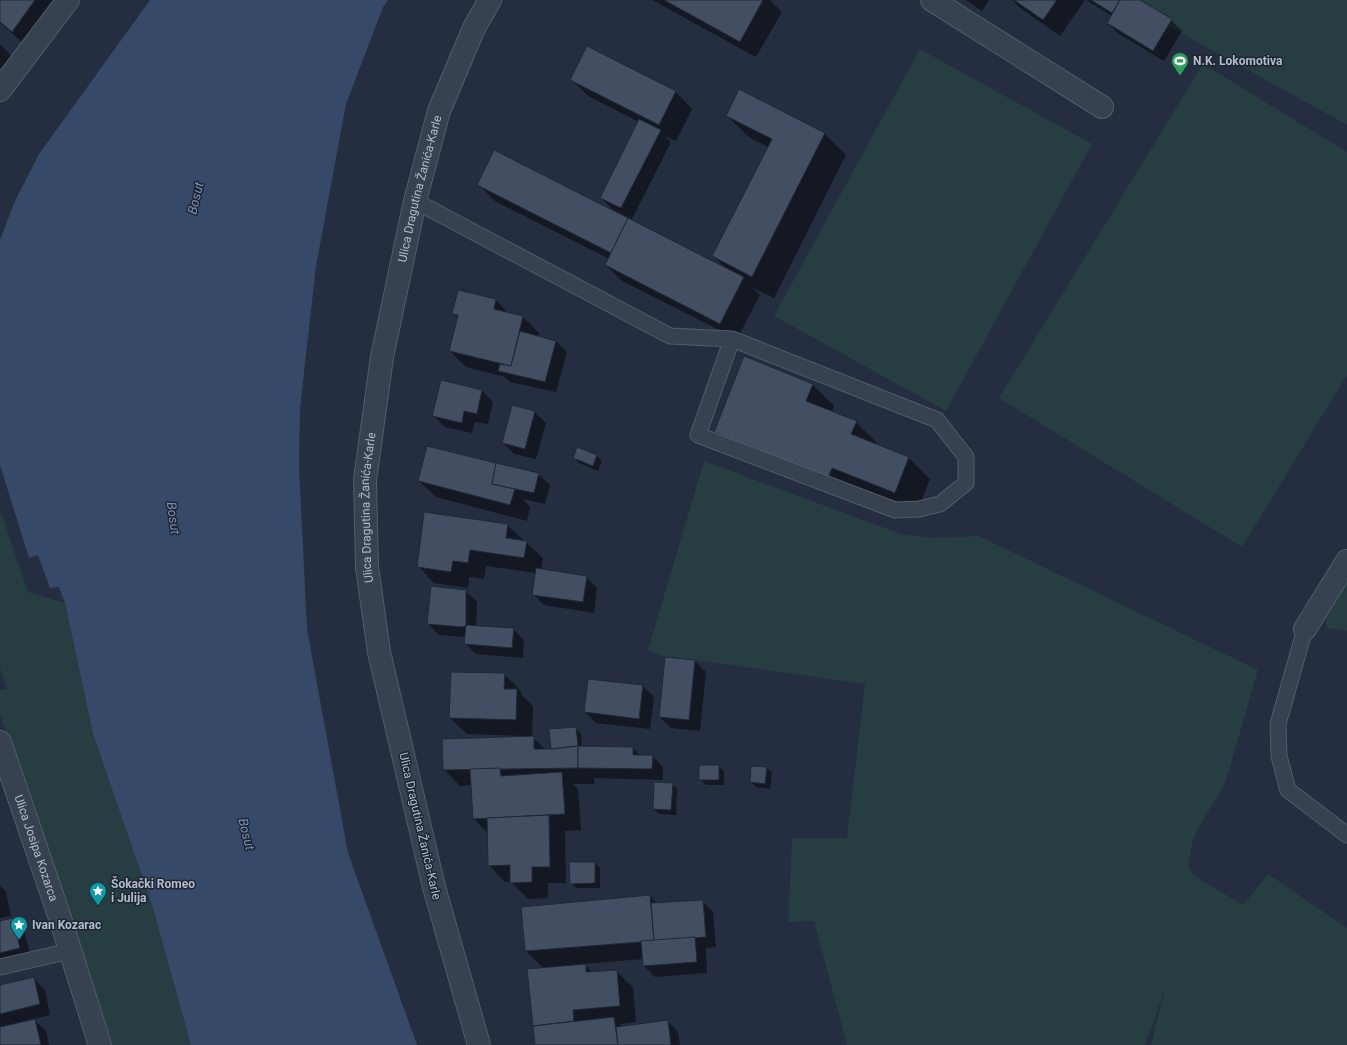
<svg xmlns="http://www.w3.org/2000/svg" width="1347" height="1045" font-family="Roboto,sans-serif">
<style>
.green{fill:#263d41}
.water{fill:#374968}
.shadow{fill:#0007}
.building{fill:#434e62;stroke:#1f2837}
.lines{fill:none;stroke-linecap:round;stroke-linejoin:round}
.lane-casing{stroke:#535c6b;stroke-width:17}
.street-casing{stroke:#535c6b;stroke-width:24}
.lane{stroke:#384150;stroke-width:15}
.street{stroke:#384150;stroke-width:22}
.labels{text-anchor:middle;stroke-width:3;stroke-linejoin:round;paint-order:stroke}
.poi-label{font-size:12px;font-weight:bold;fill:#b4bccb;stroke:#1d2635;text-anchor:start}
.street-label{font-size:12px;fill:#b4bccb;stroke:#1d2635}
.water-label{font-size:13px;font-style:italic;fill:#7b90b3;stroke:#1d2635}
</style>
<rect width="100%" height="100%" fill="#242e40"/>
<g class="green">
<path d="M1140,0H1347V125L1168,26L1172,19Z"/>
<path d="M920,49L1092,144L946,411L774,316Z"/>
<path d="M1203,64L1347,152V375L1242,547L999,398Z"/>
<path d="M704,461L901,534L932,538L979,536L1258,670L1225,784L1201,823L1193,840L1188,865L1194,876L1243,905L1268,874L1347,928V1045H1151L1166,986L1145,1045H847L814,921L788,922L792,838H847L865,684L695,660L665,657L648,650Z"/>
<path d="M0,509L28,592L65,603L93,734L152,905L191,1045H112L0,714V690L7,689L0,668Z"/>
<path d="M1347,580V631L1327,628L1326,623L1327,617Z"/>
</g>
<path class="water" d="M150,0H388L383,7L346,104L316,266L300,408L299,467L307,629L348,853L417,1045H191L152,905L93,734L65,603L59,587L50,588L38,555L29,558L0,465V240L14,203L39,154Z"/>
<g class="shadow">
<path d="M0,0H63L29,48L0,23Z"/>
<path d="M652,0H770L782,12L756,57Z"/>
<path d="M966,0H989L982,11Z"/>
<path d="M1012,0H1085L1060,36L1019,7Z"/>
<path d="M1086,0H1139L1171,20L1182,31L1164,61L1119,34L1108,23L1112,16Z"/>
<path d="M0,44L16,61L0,79Z"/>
<path d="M588,48L676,92L692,109L676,141L665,136L671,142L632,219L612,209L601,198L639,122L588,96L572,80Z"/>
<path d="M740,91L825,134L846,155L774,298L753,288L760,295L737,339L622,281L606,265L609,259L495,201L478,184L725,268L713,256L768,147L749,137L727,116Z"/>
<path d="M458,291L496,300L509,314L523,317L539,333L538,337L556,341L567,352L556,392L510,382L505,377L466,367L450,351L458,318L453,313Z"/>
<path d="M442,381L482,391L493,402L488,424L475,422L472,433L445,427L434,416Z"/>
<path d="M813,385L834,406L832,412L856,422L877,443V445L909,458L930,479L916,514L736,454L715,432Z"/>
<path d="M534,412L546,423L536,459L514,454L503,443Z"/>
<path d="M597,456L602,461L598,471L579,463L574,458Z"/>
<path d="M538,474L550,485L545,504L523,499L530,507L527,521L436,497L419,481Z"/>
<path d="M507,525L543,558L541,570L586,577L597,588L594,613L544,605L533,594L536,573L486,566L484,579L469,577L468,588L434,583L418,566Z"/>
<path d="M466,591L477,602L476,626L513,629L524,640L523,658L476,654L465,643L466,637L439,635L428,624Z"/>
<path d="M695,661L706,672L700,731L671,728L660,717Z"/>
<path d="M504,674L521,691V694L533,706L532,737L546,750H552L576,728L581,734L582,747L633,748L641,756H652L663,767V780L594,778V784H573L578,790L581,830L565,831L566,883H548V898L528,899L511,882H505L489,865L488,833L474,819L472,785L460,786L444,769L524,738V736L467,734L450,718Z"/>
<path d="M589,680L643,686L654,697L650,729L596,723L585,712Z"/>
<path d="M719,766L724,771V785H706L700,779Z"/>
<path d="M767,768L772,773L770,789L756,787L751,782Z"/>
<path d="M672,784L677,789L676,815L659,814L654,809Z"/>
<path d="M595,863L600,868V888H576L571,883Z"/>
<path d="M0,886L6,892L11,916L0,918Z"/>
<path d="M650,896L658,904L702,901L713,912L716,947L706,948L707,973L655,977L644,966L643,959L584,964L593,973L616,971L633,987L636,1022L619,1024L623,1027L667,1021L678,1032L680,1045H536L528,970L543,968L526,951Z"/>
<path d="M13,919L24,930L31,959L0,966V922Z"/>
<path d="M34,979L45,990L50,1015L33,1019L46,1031L49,1045H0V986Z"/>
</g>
<g class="building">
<path d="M0,0H35L12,32L0,22Z"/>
<path d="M664,0H763L740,42Z"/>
<path d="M1014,0H1057L1043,20Z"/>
<path d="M1091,0H1120L1112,13Z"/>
<path d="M1120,0H1140L1172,19L1153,51L1107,23Z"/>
<path d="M587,46L676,91L659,125L570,80Z"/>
<path d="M739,89L825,133L752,277L712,256L772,139L726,116Z"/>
<path d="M639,119L661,130L621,208L600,198Z"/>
<path d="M494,150L628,218L611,253L477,185Z"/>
<path d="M628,218L744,277L720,324L605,265Z"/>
<path d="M458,290L496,299L494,309L523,316L511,366L449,351L458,315L452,314Z"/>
<path d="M520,331L556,341L545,382L498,371L500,364L511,366Z"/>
<path d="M744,356L813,384L806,401L857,421L851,434L909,457L895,493L832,468L828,478L714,432Z"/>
<path d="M441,380L482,390L477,414L464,411L462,423L432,416Z"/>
<path d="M512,405L535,411L525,449L502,443Z"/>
<path d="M427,446L496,463L492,484L515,489L510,505L418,481Z"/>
<path d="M577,447L597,455L593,466L573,458Z"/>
<path d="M496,463L539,473L534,493L492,484Z"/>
<path d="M424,512L508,524L506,538L527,541L524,558L470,550L468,563L453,561L451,572L417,567Z"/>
<path d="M536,568L587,576L583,602L532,595Z"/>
<path d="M431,586L466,590V625L463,627L427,624Z"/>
<path d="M466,625L514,628L512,648L464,644Z"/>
<path d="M665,657L695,660L689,720L659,717Z"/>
<path d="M451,672L505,673L504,689H517L516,720L449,718Z"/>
<path d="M588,679L643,685L639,719L584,712Z"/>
<path d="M576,727L578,746L551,749L549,729Z"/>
<path d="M534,736V749H551L578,746V768L443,770L442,739Z"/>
<path d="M578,746L633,747V755H653L652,769L578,768Z"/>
<rect x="699" y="765" width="20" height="15"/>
<path d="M751,766L767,767L765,784L750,782Z"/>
<path d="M500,768L501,776L562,772L565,814L473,819L470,769Z"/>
<path d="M654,782L673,783L671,810L653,809Z"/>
<path d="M549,815L550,867H532V882L510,883V865L488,866L487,818Z"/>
<path d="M569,862H595V883L570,884Z"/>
<path d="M650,895L654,941L525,951L521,907Z"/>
<path d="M703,900L706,937L654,941L651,903Z"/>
<path d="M13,918L20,948L0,953V921Z"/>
<path d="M695,937L697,962L643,966L641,941Z"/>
<path d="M586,964V972L617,970L620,1006L573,1010L574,1021L533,1026L527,969Z"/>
<path d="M34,977L40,1004L0,1014V985Z"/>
<path d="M614,1017L618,1045H535L533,1026Z"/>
<path d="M35,1019L41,1045H0V1027Z"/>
<path d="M668,1020L671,1045H618L616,1027Z"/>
</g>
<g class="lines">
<defs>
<g id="lane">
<path d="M415,201L670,336L732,339L937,420L966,457V483L940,504L919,509L895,510L698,435L732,339"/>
<path d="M1305,629L1278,724L1279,756L1288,790L1347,835"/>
<path d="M0,967L70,951"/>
</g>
<g id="street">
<path d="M932,0L1102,107"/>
<path d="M0,90L68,0"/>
<path d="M1305,629L1347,561"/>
<path id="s1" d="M0,742L60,918L100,1045"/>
<path id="s2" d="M479,1045L434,887L379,652L367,567L365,480L382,357L415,201L439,111L474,28L490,0"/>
</g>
</defs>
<use href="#lane" class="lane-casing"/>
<use href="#street" class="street-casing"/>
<use href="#lane" class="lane"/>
<use href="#street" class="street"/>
</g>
<defs>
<symbol id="stadium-pin" viewBox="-11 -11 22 30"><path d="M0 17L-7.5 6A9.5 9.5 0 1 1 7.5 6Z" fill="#2e9e5b" stroke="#1d2635"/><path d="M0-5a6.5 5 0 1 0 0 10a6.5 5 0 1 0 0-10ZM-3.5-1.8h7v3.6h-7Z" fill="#fff"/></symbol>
<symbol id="sight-pin" viewBox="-11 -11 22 30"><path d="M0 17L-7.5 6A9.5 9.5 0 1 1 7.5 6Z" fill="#0f9aa8" stroke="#1d2635"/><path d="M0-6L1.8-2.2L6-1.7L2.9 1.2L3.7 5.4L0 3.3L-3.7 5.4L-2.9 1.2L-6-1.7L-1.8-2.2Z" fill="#fff"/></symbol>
</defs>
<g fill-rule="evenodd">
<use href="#stadium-pin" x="1170" y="51" width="20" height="27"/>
<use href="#sight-pin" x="88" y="881" width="20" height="27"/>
<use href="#sight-pin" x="9" y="915" width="20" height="27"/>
</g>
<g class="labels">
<g class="poi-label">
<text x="1193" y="65">N.K. Lokomotiva</text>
<text x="111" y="888">Šokački Romeo<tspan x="111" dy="14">i Julija</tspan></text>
<text x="32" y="929">Ivan Kozarac</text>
</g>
<g class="street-label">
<text dy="4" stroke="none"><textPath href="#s2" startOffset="875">Ulica Dragutina Žanića-Karle</textPath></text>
<text dy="4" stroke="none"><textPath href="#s2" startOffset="551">Ulica Dragutina Žanića-Karle</textPath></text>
<text transform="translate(420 826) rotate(77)" y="4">Ulica Dragutina Žanića-Karle</text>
<text dy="4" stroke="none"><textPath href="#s1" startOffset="112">Ulica Josipa Kozarca</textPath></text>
</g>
<g class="water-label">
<text transform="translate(195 198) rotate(-76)" y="5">Bosut</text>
<text transform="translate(174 518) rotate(82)" y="5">Bosut</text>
<text transform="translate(247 834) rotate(76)" y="5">Bosut</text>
</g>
</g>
</svg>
